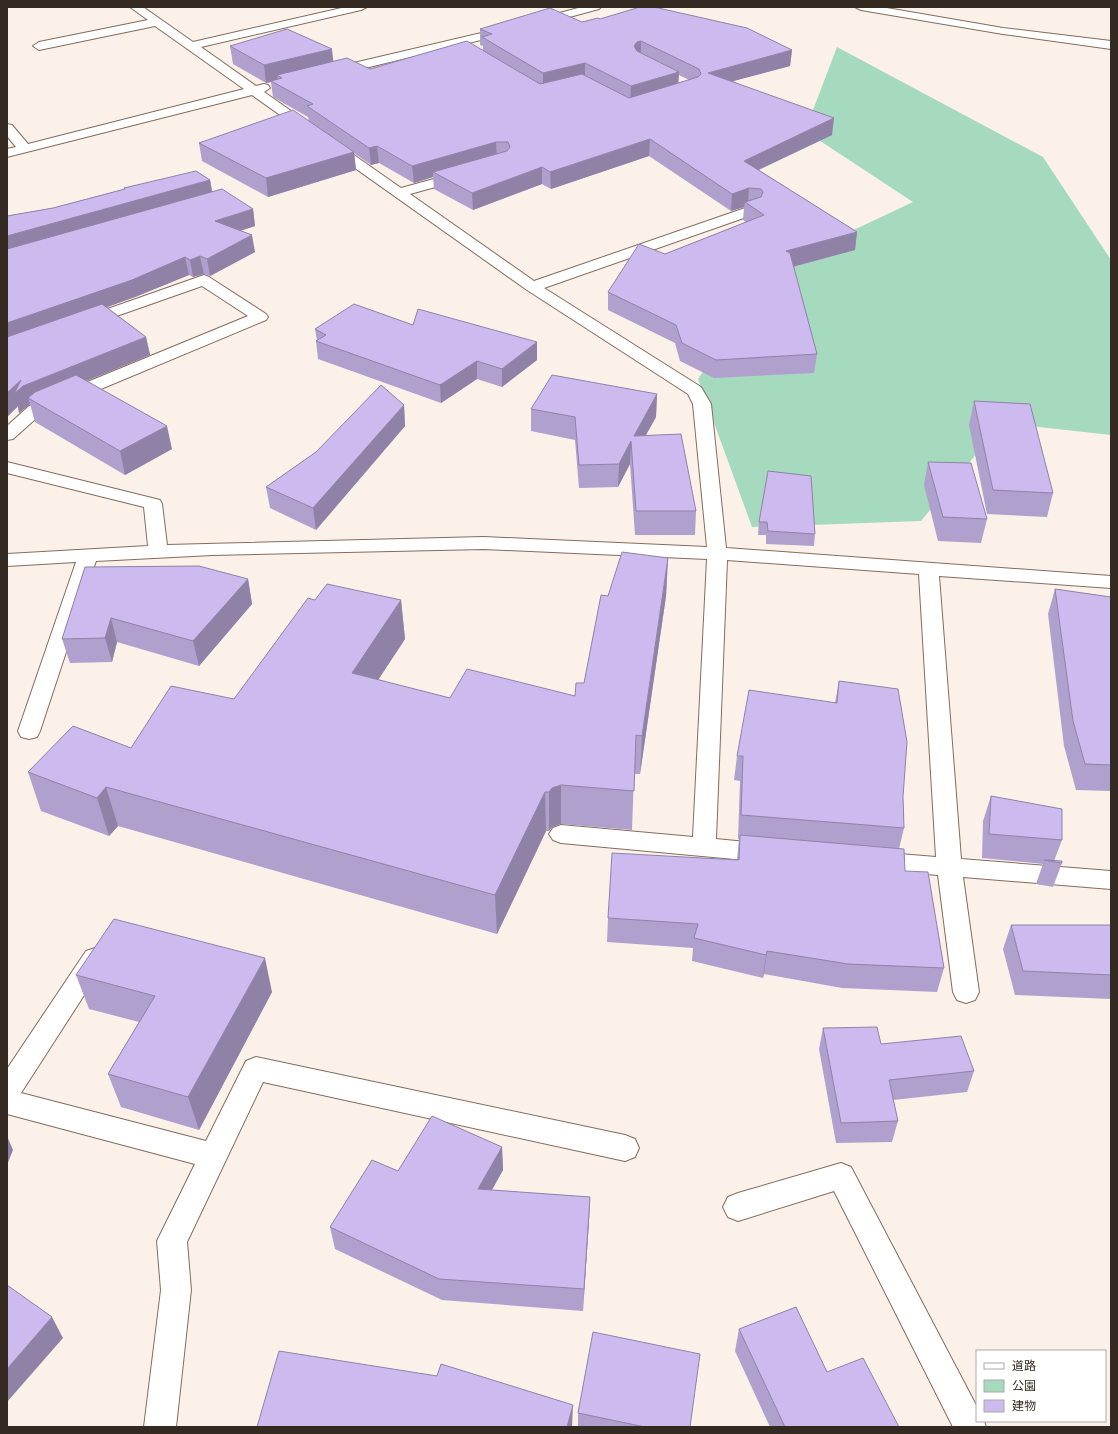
<svg xmlns="http://www.w3.org/2000/svg" width="1118" height="1434" font-family="'Sofia Sans Condensed','Noto Sans JP',sans-serif">
<style>
.green{fill:#a5dabe}
.lines{fill:none;stroke-linecap:round;stroke-linejoin:round}
.minor-casing{stroke:#846c5b;stroke-width:2}
.minor{fill:#fff;fill-rule:evenodd}
.wall{fill:#b0a0ce;fill-rule:evenodd}
.shaded-wall{fill:#9082a7}
.building{fill:#cdbaef;stroke:#9082a7}
</style>
<rect width="100%" height="100%" fill="#fcf1e9"/>
<path class="green" d="M837,47L1043,157L1111,260V435L1002,423L921,521L752,527L698,379L775,267L913,202L805,131Z"/>
<g class="lines">
<defs>
<g id="minor">
<path d="M130,7H143L193,42L346,7H367L361,10L201,47L256,86L264,84L268,85L270,88L264,92L401,188L463,171L468,172L470,175L468,178L410,194L534,281L748,207H758L760,210L758,213L544,288L701,387L711,404L726,548L1111,576V588L939,576L961,859L1111,871V889L963,877L979,992L975,1000L966,1003L957,1000L953,992L938,875L875,870L866,868L863,861L866,854L875,852L936,857L919,574L727,560L716,839L767,844L776,847L779,853L776,859L767,862L561,843L553,840L549,834L553,828L561,825L693,837L707,559L484,549L212,555L96,561L40,731L37,737L29,739L21,737L18,731L76,562L7,566V554L148,546L144,507L7,473V462L160,500L162,504L167,545L484,537L707,547L693,404L688,394L527,290L252,95L7,157V149L16,147L7,136V124L12,125L28,144L244,89L155,26L39,50L33,46L39,42L148,20Z"/>
<path d="M582,7H601L599,9L514,32L332,76L326,72L328,69L511,26Z"/>
<path d="M855,7H881L1003,28L1111,41V49L1003,34L861,10Z"/>
<path d="M204,275L209,277L266,314L268,317L266,320L41,414L13,439L7,440V426L29,406L248,316L202,286L91,325L85,327L79,325L77,322L79,319Z"/>
<path d="M95,948L104,951L108,958L21,1093L206,1141L246,1061L256,1057L625,1135L635,1139L639,1148L635,1157L625,1161L263,1082L187,1242L191,1290L176,1427H144L161,1290L157,1241L195,1164L7,1114V1069L86,951Z"/>
<path d="M841,1163L851,1167L977,1407V1421H984L986,1427H953L834,1191L738,1221L728,1217L723,1207L728,1197L738,1193Z"/>
</g>
</defs>
<use href="#minor" class="minor-casing"/>
<use href="#minor" class="minor"/>
</g>
<g class="wall">
<path d="M600,19L792,50L790,66L733,81L832,135L759,170L857,232L855,250L793,267L817,354L814,373L714,378L680,361L675,343L608,310V292L665,254L746,222L743,220L744,207L731,211L649,156L551,189L542,184L473,210L434,189L433,177L414,183L379,163L371,165L354,153L356,170L268,197L202,161L199,143L309,121L308,117L273,97L271,82L266,83L233,64L230,46L333,62L370,69L483,51V46L480,45V29L582,22ZM679,75L689,80L678,83Z"/>
<path d="M210,180L212,191L253,209L255,226L240,231L255,252L210,276L204,274L193,277L189,275L135,297L107,307L146,337L150,355L86,381L172,449L125,475L35,422L30,404L19,413L18,406L7,417V216L53,208L124,189V188Z"/>
<path d="M413,325L537,342V360L502,387L477,379L441,403L318,359L316,341H317L315,329Z"/>
<path d="M657,394L656,417L646,435L696,511L695,535H635L630,464L618,487L579,488L575,440L531,431V409Z"/>
<path d="M974,401L1053,493L1047,517L987,514L969,425Z"/>
<path d="M404,405L405,426L316,530L270,508L266,487Z"/>
<path d="M928,462L987,519L981,543L938,541L924,485Z"/>
<path d="M811,476L815,534L814,546L766,544V535H758L759,522Z"/>
<path d="M668,558L666,596L640,774H634L632,830L561,824L552,827L549,831H546L497,934L118,826L109,836L41,811L28,772L131,748L234,699L315,600H401L405,639L378,680L450,698L575,696L584,683L608,596Z"/>
<path d="M85,567L248,579L252,604L199,666L117,642L112,662L70,663L62,639Z"/>
<path d="M1055,589L1111,597V791L1076,790L1064,746L1048,614Z"/>
<path d="M839,681L903,797L904,828L899,849L905,871L944,968L937,992L842,988L764,974L763,978L692,961L693,948L607,942L608,918L737,860L739,839H738L740,781L734,780L737,756L835,703Z"/>
<path d="M991,796L1062,840L1054,861L1062,863L1053,887L1036,884L1043,864L982,858L983,821Z"/>
<path d="M1011,925H1111V999L1015,995L1003,949Z"/>
<path d="M76,975L272,992L199,1130L121,1107L108,1074L139,1022L89,1009Z"/>
<path d="M823,1028L974,1071L967,1092L893,1100L898,1121L892,1142L836,1143L819,1049Z"/>
<path d="M502,1147L503,1170L492,1190L590,1197L589,1220L583,1311L442,1300L335,1249L330,1227L398,1171Z"/>
<path d="M739,1329L827,1372L899,1427H770L735,1351Z"/>
<path d="M578,1413L690,1427H578Z"/>
</g>
<g class="shaded-wall">
<path d="M641,41V57L637,58L634,46L637,42Z"/>
<path d="M332,49L334,67L282,78L277,75L278,80L271,81V82L266,83L264,65Z"/>
<path d="M792,50L790,66L707,88L708,73Z"/>
<path d="M585,63V79L543,89V73Z"/>
<path d="M679,72L678,88L630,102L631,86Z"/>
<path d="M834,118L832,135L743,177L744,161Z"/>
<path d="M650,139L649,156L551,189L550,172Z"/>
<path d="M496,142L497,159L433,172V177L414,183L412,166Z"/>
<path d="M377,146L379,163L371,165L369,148Z"/>
<path d="M354,152L356,170L268,197L266,178Z"/>
<path d="M542,167V184L473,210L472,193Z"/>
<path d="M210,180L213,197L7,254V236Z"/>
<path d="M749,188L748,204L745,202L744,207L731,211L732,194Z"/>
<path d="M253,209L255,226L218,238L215,221Z"/>
<path d="M857,232L855,250L784,269L786,251Z"/>
<path d="M252,235L255,252L210,276L207,259Z"/>
<path d="M200,256L204,274L193,277L190,260Z"/>
<path d="M185,257L189,275L135,297L7,343V323Z"/>
<path d="M146,337L150,355L35,402L28,398L30,404L19,413L18,406L7,417V393L21,380L23,386Z"/>
<path d="M537,342V360L502,387V369Z"/>
<path d="M477,361V379L441,403L440,385Z"/>
<path d="M657,394L656,417L633,458L634,436Z"/>
<path d="M404,405L405,426L316,530L313,508Z"/>
<path d="M167,426L172,449L125,475L120,451Z"/>
<path d="M631,441L630,464L618,487L619,464Z"/>
<path d="M668,558L666,596L640,774L642,736Z"/>
<path d="M248,579L252,604L199,666L193,641Z"/>
<path d="M401,600L405,639L357,712L352,673Z"/>
<path d="M111,618L117,642L112,662L105,638Z"/>
<path d="M561,785V824L552,827L549,831V792L552,788Z"/>
<path d="M106,787L118,826L109,836L97,798Z"/>
<path d="M545,792L546,831L497,934L495,895Z"/>
<path d="M767,951L764,974L763,978L766,955Z"/>
<path d="M265,958L272,992L199,1130L188,1097Z"/>
<path d="M7,1136L13,1150L7,1165Z"/>
<path d="M502,1147L503,1170L480,1211L478,1189Z"/>
<path d="M590,1197L589,1220L583,1311L584,1289Z"/>
<path d="M52,1317L63,1338L7,1402V1369Z"/>
<path d="M573,1405L572,1427H567Z"/>
</g>
<g class="building">
<path d="M640,7H654L747,28L792,50L708,73L834,118L744,161L857,232L786,251L790,253L817,354L716,360L682,343L676,325L608,292L639,244L665,254L764,215L745,202L761,197L763,192L761,189L749,188L732,194L650,139L550,172L542,167L472,193L433,172L507,151L510,147L508,142H496L412,166L377,146L369,148L307,106L313,104L271,81L282,78L277,75L347,58L370,69L467,41L540,84L582,74L629,98L698,77L701,74L699,69L641,41L637,42L634,46L637,51L679,72L631,86L585,63L543,73L482,37L492,34L480,29L550,8L582,22L598,18L600,19Z"/>
<path d="M287,29L332,49L264,65L230,46Z"/>
<path d="M293,110L354,152L266,178L199,143Z"/>
<path d="M196,171L210,180L7,236V216L53,208L125,189L124,188Z"/>
<path d="M222,189L253,209L215,221L252,235L207,259L200,256L190,260L185,257L132,280L7,323V249Z"/>
<path d="M102,304L146,337L23,386L14,394L21,380L7,393V337Z"/>
<path d="M354,304L413,325L418,309L537,342L502,369L477,361L440,385L316,341L326,335L315,329Z"/>
<path d="M76,375L167,426L120,451L28,398L35,392Z"/>
<path d="M552,375L657,394L634,436L681,434L696,511H636L631,441L619,464L579,465L575,417L531,409Z"/>
<path d="M381,385L404,405L313,508L266,487L316,452Z"/>
<path d="M974,401L1030,404L1053,493L993,490Z"/>
<path d="M928,462L971,463L987,519L943,517Z"/>
<path d="M768,471L811,476L815,534L768,531L767,522H759Z"/>
<path d="M622,552L668,558L642,736L636,735L634,791L561,785L552,788L549,792H545L495,895L106,787L97,798L28,772L73,726L131,748L171,686L234,699L308,598L315,600L327,584L401,600L352,673L450,698L467,669L575,696L576,683H584L601,595L608,596Z"/>
<path d="M199,566L248,579L193,641L111,618L105,638L62,639L85,567Z"/>
<path d="M1055,589L1111,597V765L1085,764L1073,721Z"/>
<path d="M839,681L898,689L907,742L903,797L904,828L741,815L743,756H737L749,690L837,703Z"/>
<path d="M991,796L1062,809V840L989,834Z"/>
<path d="M740,835L904,849L905,871L928,872L944,968L848,964L767,951L766,955L694,938L698,924L608,918L612,853L739,860Z"/>
<path d="M1044,860L1062,861V863Z"/>
<path d="M114,919L265,958L188,1097L108,1074L155,996L76,975Z"/>
<path d="M1011,925H1111V975L1023,971Z"/>
<path d="M877,1027L881,1044L961,1036L974,1071L889,1080L898,1121L841,1123L823,1028Z"/>
<path d="M432,1116L502,1147L478,1189L590,1197L584,1289L439,1279L330,1227L372,1160L398,1171Z"/>
<path d="M7,1285L52,1317L7,1369Z"/>
<path d="M796,1307L827,1372L863,1358L899,1427H785L739,1329Z"/>
<path d="M593,1332L700,1354L690,1427H645L578,1413Z"/>
<path d="M279,1351L437,1376L441,1364L573,1405L567,1427H257Z"/>
</g>
<rect width="1118" height="1434" fill="none" stroke="#342a22" stroke-width="16"/>
<rect x="976" y="1350" width="130" height="72" fill="#ffffff" stroke="#aeaaa7"/>
<rect x="984" y="1363" width="20" height="6" fill="#ffffff" stroke="#aeaaa7"/>
<text x="1012" y="1370" font-size="12" fill="#342a22">道路</text>
<rect x="984" y="1380" width="20" height="12" fill="#a5dabe" stroke="#aeaaa7"/>
<text x="1012" y="1390" font-size="12" fill="#342a22">公園</text>
<rect x="984" y="1400" width="20" height="12" fill="#cdbaef" stroke="#aeaaa7"/>
<text x="1012" y="1410" font-size="12" fill="#342a22">建物</text>
</svg>
